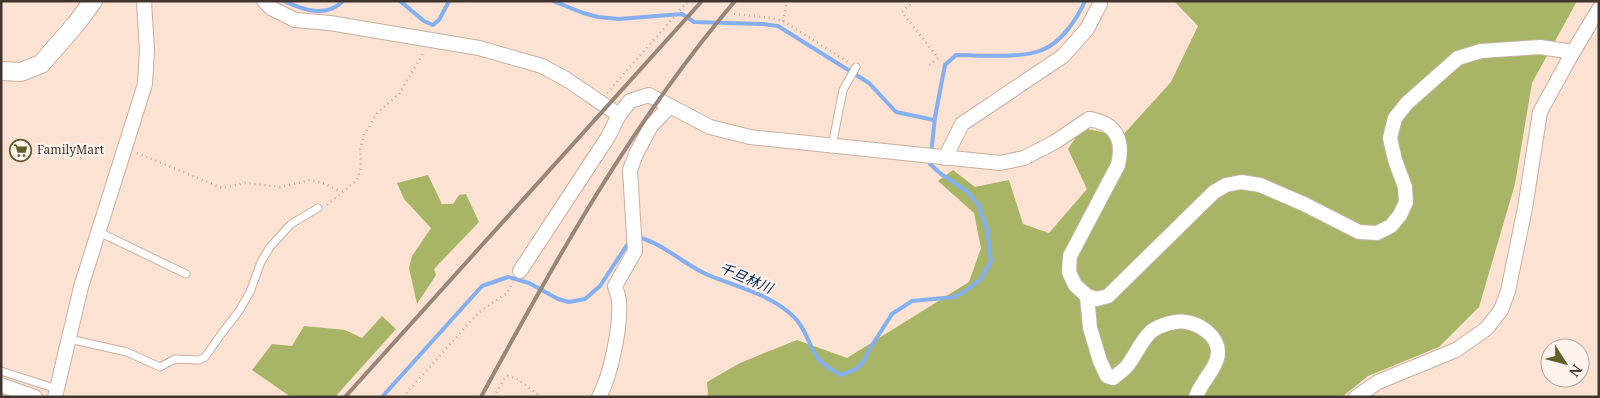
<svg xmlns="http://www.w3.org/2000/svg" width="1600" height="398" font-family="'Noto Serif','Noto Sans JP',serif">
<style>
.forest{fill:#a8b566}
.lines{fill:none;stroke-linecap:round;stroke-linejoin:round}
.stream{stroke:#84aff0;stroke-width:4}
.service-casing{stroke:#c8af9f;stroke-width:9}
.minor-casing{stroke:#c8af9f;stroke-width:16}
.tertiary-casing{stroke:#c8af9f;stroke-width:20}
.path{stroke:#bea99c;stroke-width:2.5;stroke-dasharray:1 4;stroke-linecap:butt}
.service{stroke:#fff;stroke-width:7}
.minor{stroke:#fff;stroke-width:14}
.tertiary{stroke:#fff;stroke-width:18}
.rail{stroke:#98867b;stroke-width:4}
.labels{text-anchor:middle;stroke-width:4.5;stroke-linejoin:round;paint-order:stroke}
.poi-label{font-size:12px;fill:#3f352e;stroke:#fdf3ec;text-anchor:start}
.water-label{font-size:14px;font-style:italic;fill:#042b63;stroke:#fdf3ec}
</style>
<rect width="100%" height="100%" fill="#fce2d2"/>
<g class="forest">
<path d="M1174,1H1577L1532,83L1515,184L1479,307L1439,347L1368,376L1342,397H708L707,382L740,363L797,340L847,358L969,282L981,248L974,213L938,181L953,170L975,187L1009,180L1023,224L1049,233L1087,189L1068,149L1082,128L1122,136L1171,82L1198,26Z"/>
<path d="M428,175L442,204H453L459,195L466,194L479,222L434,269L436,275L417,304L409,268L412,256L431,228L404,199L397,183Z"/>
<path d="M382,316L396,329L335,397H291L252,370L272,344L292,346L304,326L345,330L362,338Z"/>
</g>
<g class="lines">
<g class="stream">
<path d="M284,1C303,10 326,18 343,1"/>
<path d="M400,1L424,21L433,25L439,20L449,1"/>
<path d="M553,1L583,13L598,17L619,19L682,14L694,22L763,24L778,26L869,83L896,112L934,120"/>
<path d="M637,240L641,238C665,245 685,265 708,275C737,287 770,294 794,317C806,328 809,347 819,360C825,366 834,371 841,375L856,369L864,361L869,350L892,314L912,301L954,297L964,292L981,279L991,261L987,229L979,206L968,192L941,174L930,164L935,117L945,65L956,55C981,55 1020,59 1042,50C1061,43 1077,19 1085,1"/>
<path d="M382,397L482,286L508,277L529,283L558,299L569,302L585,299L600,286L627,245L631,243"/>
</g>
<defs>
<g id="service">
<path d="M832,146L843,90L856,67"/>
<path d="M99,232L186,274"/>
<path d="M69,339L127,352L160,367L175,359L199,360L205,357L222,333L239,311L250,292L261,262L270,247L291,224L318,208"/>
<path d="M1,371L57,389"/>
</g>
<g id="minor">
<path d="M264,1L271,8L295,20L330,23L479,48L542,66L566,79L619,115L630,101L649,95L710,127L750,137L1000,163L1024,158L1055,142L1089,119C1116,123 1124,140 1118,165L1070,256L1069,272L1075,285L1087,296L1097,299L1108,296L1214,192L1226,185L1241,182L1260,185L1304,204L1359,232L1377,233L1391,226L1400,215L1406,202L1405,187L1395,160L1390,138L1395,118L1407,103L1458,58L1481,51L1540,47L1573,52"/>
<path d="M945,158L962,124L1063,56L1087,29L1100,4L1099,1"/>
<path d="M520,271L608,137L619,115"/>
<path d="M1087,296L1090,328L1100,361L1107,376L1113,378C1118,374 1124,370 1128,365C1135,356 1143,337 1153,330C1161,325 1176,320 1186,322C1200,324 1218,336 1218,352C1218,368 1201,381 1196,397"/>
<path d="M1,385L35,397"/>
<path d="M55,397L81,287L145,84L147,50L144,1"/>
<path d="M599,397C611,375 621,326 619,301C619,296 616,291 615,286L635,251L630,170L636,154L651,126L670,106"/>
<path d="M1356,397L1378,382L1456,350L1486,329L1501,310L1508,291L1525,208L1540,112L1573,52L1599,9"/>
</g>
<path id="tertiary" d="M1,71L21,72L41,64L76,24L93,1"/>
</defs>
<use href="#service" class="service-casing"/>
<use href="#minor" class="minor-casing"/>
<use href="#tertiary" class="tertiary-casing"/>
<g class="path">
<path d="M914,1L902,12L938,58L928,66"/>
<path d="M734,14L773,18L783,21L848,62"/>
<path d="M783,21L787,1"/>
<path d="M607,93L688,1"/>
<path d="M137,153L222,188L245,183L281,187L310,180L326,184L341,192"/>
<path d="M327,205L357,180L361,167L360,150L364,135L378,112L399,94L424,52"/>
<path d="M403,397L478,313L507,293L513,282"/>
<path d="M494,397L503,380L508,376L516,378L541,397"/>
</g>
<use href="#service" class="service"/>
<use href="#minor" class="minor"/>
<use href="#tertiary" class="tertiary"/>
<g class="rail">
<path d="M345,397L702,1"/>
<path d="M481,397C556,259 633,121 735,1"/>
</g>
</g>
<defs>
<symbol id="supermarket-ring" viewBox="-11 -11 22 22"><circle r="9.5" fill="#fdf3ec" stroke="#605d2a" stroke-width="1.5"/><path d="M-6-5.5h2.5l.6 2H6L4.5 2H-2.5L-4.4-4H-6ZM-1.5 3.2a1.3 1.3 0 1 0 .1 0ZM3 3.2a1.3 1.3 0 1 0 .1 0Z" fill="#605d2a"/></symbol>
</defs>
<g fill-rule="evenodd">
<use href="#supermarket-ring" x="8" y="138" width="25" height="25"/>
</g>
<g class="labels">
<g class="poi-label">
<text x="37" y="154">FamilyMart</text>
</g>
<g class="water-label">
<text transform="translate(746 278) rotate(23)" y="5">千旦林川</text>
</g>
</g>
<rect width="1600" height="398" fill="none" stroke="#3f352e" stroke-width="5"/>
<g transform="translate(1565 363) rotate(126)"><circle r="24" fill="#fdf3ec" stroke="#b1a7a0"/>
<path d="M0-4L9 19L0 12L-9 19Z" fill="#605d2a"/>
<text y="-8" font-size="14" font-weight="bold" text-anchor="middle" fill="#3f352e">N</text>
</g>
</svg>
